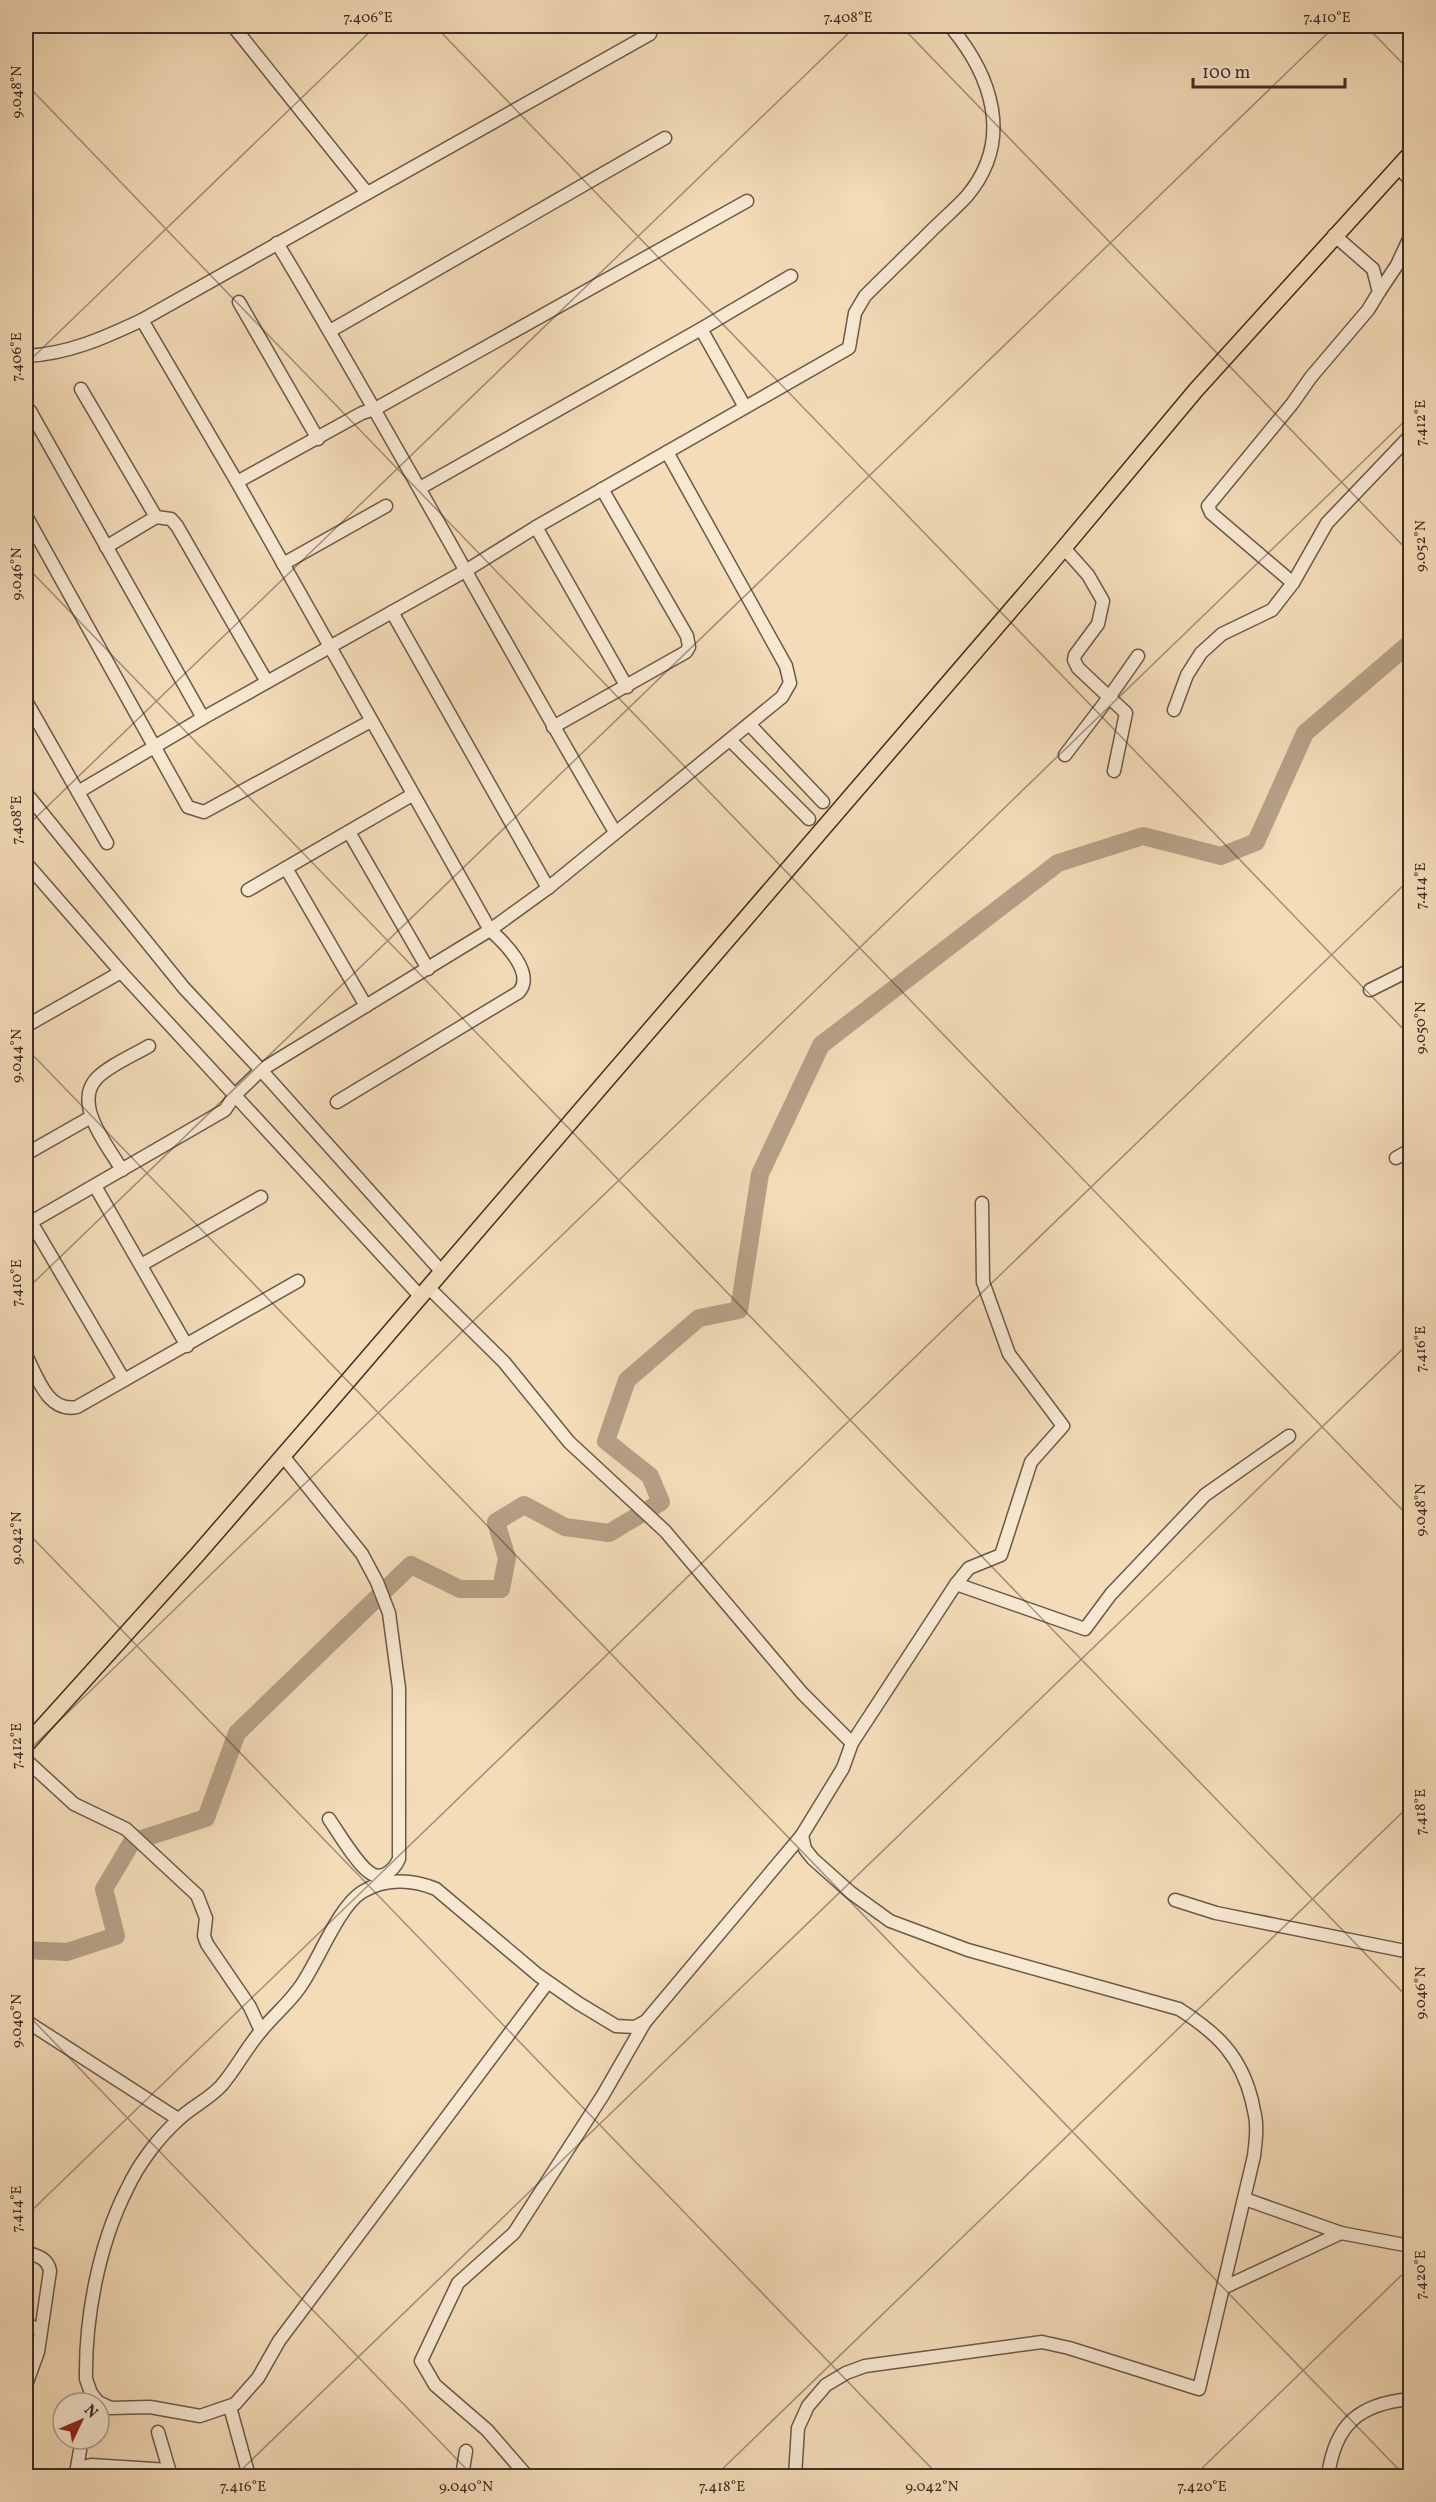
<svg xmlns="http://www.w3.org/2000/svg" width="1436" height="2502" font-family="Vollkorn,serif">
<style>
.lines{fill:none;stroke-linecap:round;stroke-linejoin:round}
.river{stroke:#b6a086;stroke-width:18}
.minor-casing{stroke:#6b5949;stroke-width:15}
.major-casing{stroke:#3d2d24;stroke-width:18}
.minor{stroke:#f8e8d2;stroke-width:12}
.major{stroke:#f4dcb9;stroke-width:15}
.ticks{fill:none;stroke:#3d2d24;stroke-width:1.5;stroke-opacity:0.45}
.neatline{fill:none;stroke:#3d2d24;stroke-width:2}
.ticks-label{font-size:15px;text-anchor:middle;fill:#3d2d24}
</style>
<rect width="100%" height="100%" fill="#f4dcb9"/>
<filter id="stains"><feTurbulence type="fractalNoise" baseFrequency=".00333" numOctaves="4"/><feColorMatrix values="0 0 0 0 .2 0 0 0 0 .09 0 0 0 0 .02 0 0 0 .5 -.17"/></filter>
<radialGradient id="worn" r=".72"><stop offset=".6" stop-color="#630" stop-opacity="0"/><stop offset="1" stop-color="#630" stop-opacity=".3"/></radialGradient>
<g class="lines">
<path class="river" d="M26,1950L67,1952L116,1936L104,1889L132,1842L206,1818L237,1733L411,1565L460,1589H501L507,1558L496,1522L524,1505L565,1527L609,1533L661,1502L650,1476L606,1441L627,1380L699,1318L739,1310L760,1174L821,1045L1058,863L1143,836L1221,856L1256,842L1305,733L1410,643"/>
<defs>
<g id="minor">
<path d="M233,26L367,193"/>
<path d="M1398,167L1410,180"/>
<path d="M277,243C394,437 500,637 615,832"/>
<path d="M1379,292L1397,265L1410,237"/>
<path d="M239,302L318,439"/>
<path d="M142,320L237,482L490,930C505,943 535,973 519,992L337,1102"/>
<path d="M701,329L745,407"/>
<path d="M330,331L665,138"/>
<path d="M26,356C68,354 104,338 142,320L650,34L652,26"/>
<path d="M81,389L156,517"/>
<path d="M26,407L30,411L203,718"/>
<path d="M237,482L362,413L375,409L747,201"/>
<path d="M420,488L701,329L791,276"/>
<path d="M26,516L188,807L204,812L371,721"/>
<path d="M536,527L627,687"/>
<path d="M106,547L156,517L171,519L177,526L267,682"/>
<path d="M1064,548L1088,575L1103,601L1098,624L1075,655L1074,660L1078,668L1126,713L1114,771"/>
<path d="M283,564L386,506"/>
<path d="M1293,583L1211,513L1208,506L1292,404L1311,377L1368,310L1379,292L1373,269L1334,235"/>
<path d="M392,612L548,888"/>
<path d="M26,701L107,843"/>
<path d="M1174,710L1187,675L1201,653L1222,634L1272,610L1293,583L1327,523L1410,436"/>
<path d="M749,724L823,802"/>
<path d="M553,727L686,652L689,647L687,636L602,489"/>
<path d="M730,740L809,819"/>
<path d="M1065,755L1110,696L1138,656"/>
<path d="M78,792L203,718L467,570L536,527L849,348L855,313L865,296C887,274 909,253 931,231C943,219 956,208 967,196C1014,140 992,76 950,26"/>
<path d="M26,793L184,988L261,1070L441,1271"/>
<path d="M349,832L428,969"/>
<path d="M26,863L121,972L420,1296"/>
<path d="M286,868L366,1006"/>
<path d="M248,890L412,795"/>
<path d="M26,909V908"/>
<path d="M1370,990L1410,970"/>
<path d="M26,1026L121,972"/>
<path d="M26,1154L91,1117"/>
<path d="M1396,1158L1410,1150"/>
<path d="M122,1170C108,1146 72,1104 97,1078C110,1065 132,1056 149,1046"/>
<path d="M95,1186L187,1346"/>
<path d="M31,1222L124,1380"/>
<path d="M26,1225L225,1110L234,1096L261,1070L490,930L548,888L782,697L790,683L786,666L667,452"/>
<path d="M141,1265L261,1197"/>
<path d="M428,1287L504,1362L569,1442L665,1531L802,1693L852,1743"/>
<path d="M26,1355C37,1377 48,1413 77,1407L298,1281"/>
<path d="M283,1456L362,1554L377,1582L389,1613L399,1688V1859C394,1870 381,1882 369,1872C357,1864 338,1832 329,1819"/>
<path d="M956,1584L1085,1629L1111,1594L1205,1495L1289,1436"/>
<path d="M26,1760L74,1804L126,1829L197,1895L206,1918L204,1936L207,1944L250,2007L261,2031"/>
<path d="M1175,1900L1216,1913L1410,1952"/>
<path d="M548,1982L279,2341L258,2378L235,2404L200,2416L150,2407L111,2408L98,2402L91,2393L86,2379C85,2317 99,2244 127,2189C138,2165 158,2138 178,2120C191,2107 208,2100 221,2086C236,2069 246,2048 261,2031C274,2015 289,2003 300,1987C318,1962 338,1907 362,1892C385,1878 412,1879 436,1889L538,1975L578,2003L616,2026L635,2027L646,2021L802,1835"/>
<path d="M26,2021L178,2119"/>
<path d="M1245,2199L1341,2233"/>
<path d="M26,2252C37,2256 48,2258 50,2271L38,2352L26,2385"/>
<path d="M1225,2287L1341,2233L1410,2246"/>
<path d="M26,2324L40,2330"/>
<path d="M230,2407L249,2476"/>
<path d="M158,2432L171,2476"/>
<path d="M76,2473L82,2439"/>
<path d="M75,2476L82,2467L91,2465L169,2470"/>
<path d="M462,2476L466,2451"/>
<path d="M527,2476L487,2430L435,2385L421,2361L458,2283L514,2233L603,2095L645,2022"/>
<path d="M795,2476L798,2428L808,2406L826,2385L846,2373L865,2366L1042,2342L1069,2348L1199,2389L1254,2156C1255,2146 1257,2135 1256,2124C1256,2116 1253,2108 1252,2101C1241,2056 1217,2033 1179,2009L968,1950L890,1921L850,1892L813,1859L805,1849L802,1835L843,1768L852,1743L956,1584L969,1568L1001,1555L1031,1462L1063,1426L1009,1354L983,1282L982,1203"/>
<path d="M1328,2476C1335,2425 1358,2404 1410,2399"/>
</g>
<path id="major" d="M26,1745L197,1555L353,1375L1048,567L1196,390L1410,154"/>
</defs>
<use href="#minor" class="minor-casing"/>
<use href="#major" class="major-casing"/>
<use href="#minor" class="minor"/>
<use href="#major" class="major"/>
</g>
<path class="ticks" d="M435,26L1410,1036M901,26L1410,553M1366,26L1410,71M26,84L1410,1518M26,364L376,26M26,566L1410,2000M26,827L856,26M26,1048L1405,2476M26,1290L1335,26M26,1531L939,2476M26,1753L1410,416M26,2013L473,2476M26,2216L1410,879M235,2476L1410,1342M715,2476L1410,1805M1194,2476L1410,2267"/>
<rect width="1436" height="2502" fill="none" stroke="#f4dcb9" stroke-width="66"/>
<g transform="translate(81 2421) rotate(46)"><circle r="28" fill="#f8e8d2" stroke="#ad9d8c" stroke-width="1.5"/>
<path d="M0-4.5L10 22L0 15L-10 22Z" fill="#8f2418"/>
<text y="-9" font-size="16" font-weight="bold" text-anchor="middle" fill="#3d2d24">N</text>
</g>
<path d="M1193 78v9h152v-9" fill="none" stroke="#3d2d24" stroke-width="3"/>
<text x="1202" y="78" font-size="18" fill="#3d2d24" stroke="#f8e8d2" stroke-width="4.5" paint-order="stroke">100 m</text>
<rect x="33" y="33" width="1370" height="2436" class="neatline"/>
<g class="ticks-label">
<text x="368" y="22">7.406°E</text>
<text x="848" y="22">7.408°E</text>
<text x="1327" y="22">7.410°E</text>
<text transform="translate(16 92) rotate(-90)" y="5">9.048°N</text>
<text transform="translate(16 357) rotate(-90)" y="5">7.406°E</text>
<text transform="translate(1420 423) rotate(-90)" y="5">7.412°E</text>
<text transform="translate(1420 546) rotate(-90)" y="5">9.052°N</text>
<text transform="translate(16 574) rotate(-90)" y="5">9.046°N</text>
<text transform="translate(16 820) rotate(-90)" y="5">7.408°E</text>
<text transform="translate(1420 886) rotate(-90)" y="5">7.414°E</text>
<text transform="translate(1420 1028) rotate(-90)" y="5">9.050°N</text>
<text transform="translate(16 1056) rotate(-90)" y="5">9.044°N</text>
<text transform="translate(16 1283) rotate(-90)" y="5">7.410°E</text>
<text transform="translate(1420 1349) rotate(-90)" y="5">7.416°E</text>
<text transform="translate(1420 1510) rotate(-90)" y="5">9.048°N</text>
<text transform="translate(16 1538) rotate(-90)" y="5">9.042°N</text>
<text transform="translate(16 1746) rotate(-90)" y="5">7.412°E</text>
<text transform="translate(1420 1812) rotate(-90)" y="5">7.418°E</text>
<text transform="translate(1420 1993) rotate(-90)" y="5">9.046°N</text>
<text transform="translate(16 2021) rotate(-90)" y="5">9.040°N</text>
<text transform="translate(16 2209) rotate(-90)" y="5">7.414°E</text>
<text transform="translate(1420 2275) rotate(-90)" y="5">7.420°E</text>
<text x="243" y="2491">7.416°E</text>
<text x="466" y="2491">9.040°N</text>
<text x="722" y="2491">7.418°E</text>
<text x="932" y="2491">9.042°N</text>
<text x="1202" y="2491">7.420°E</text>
</g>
<rect width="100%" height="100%" filter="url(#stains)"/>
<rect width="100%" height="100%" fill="url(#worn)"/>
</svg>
